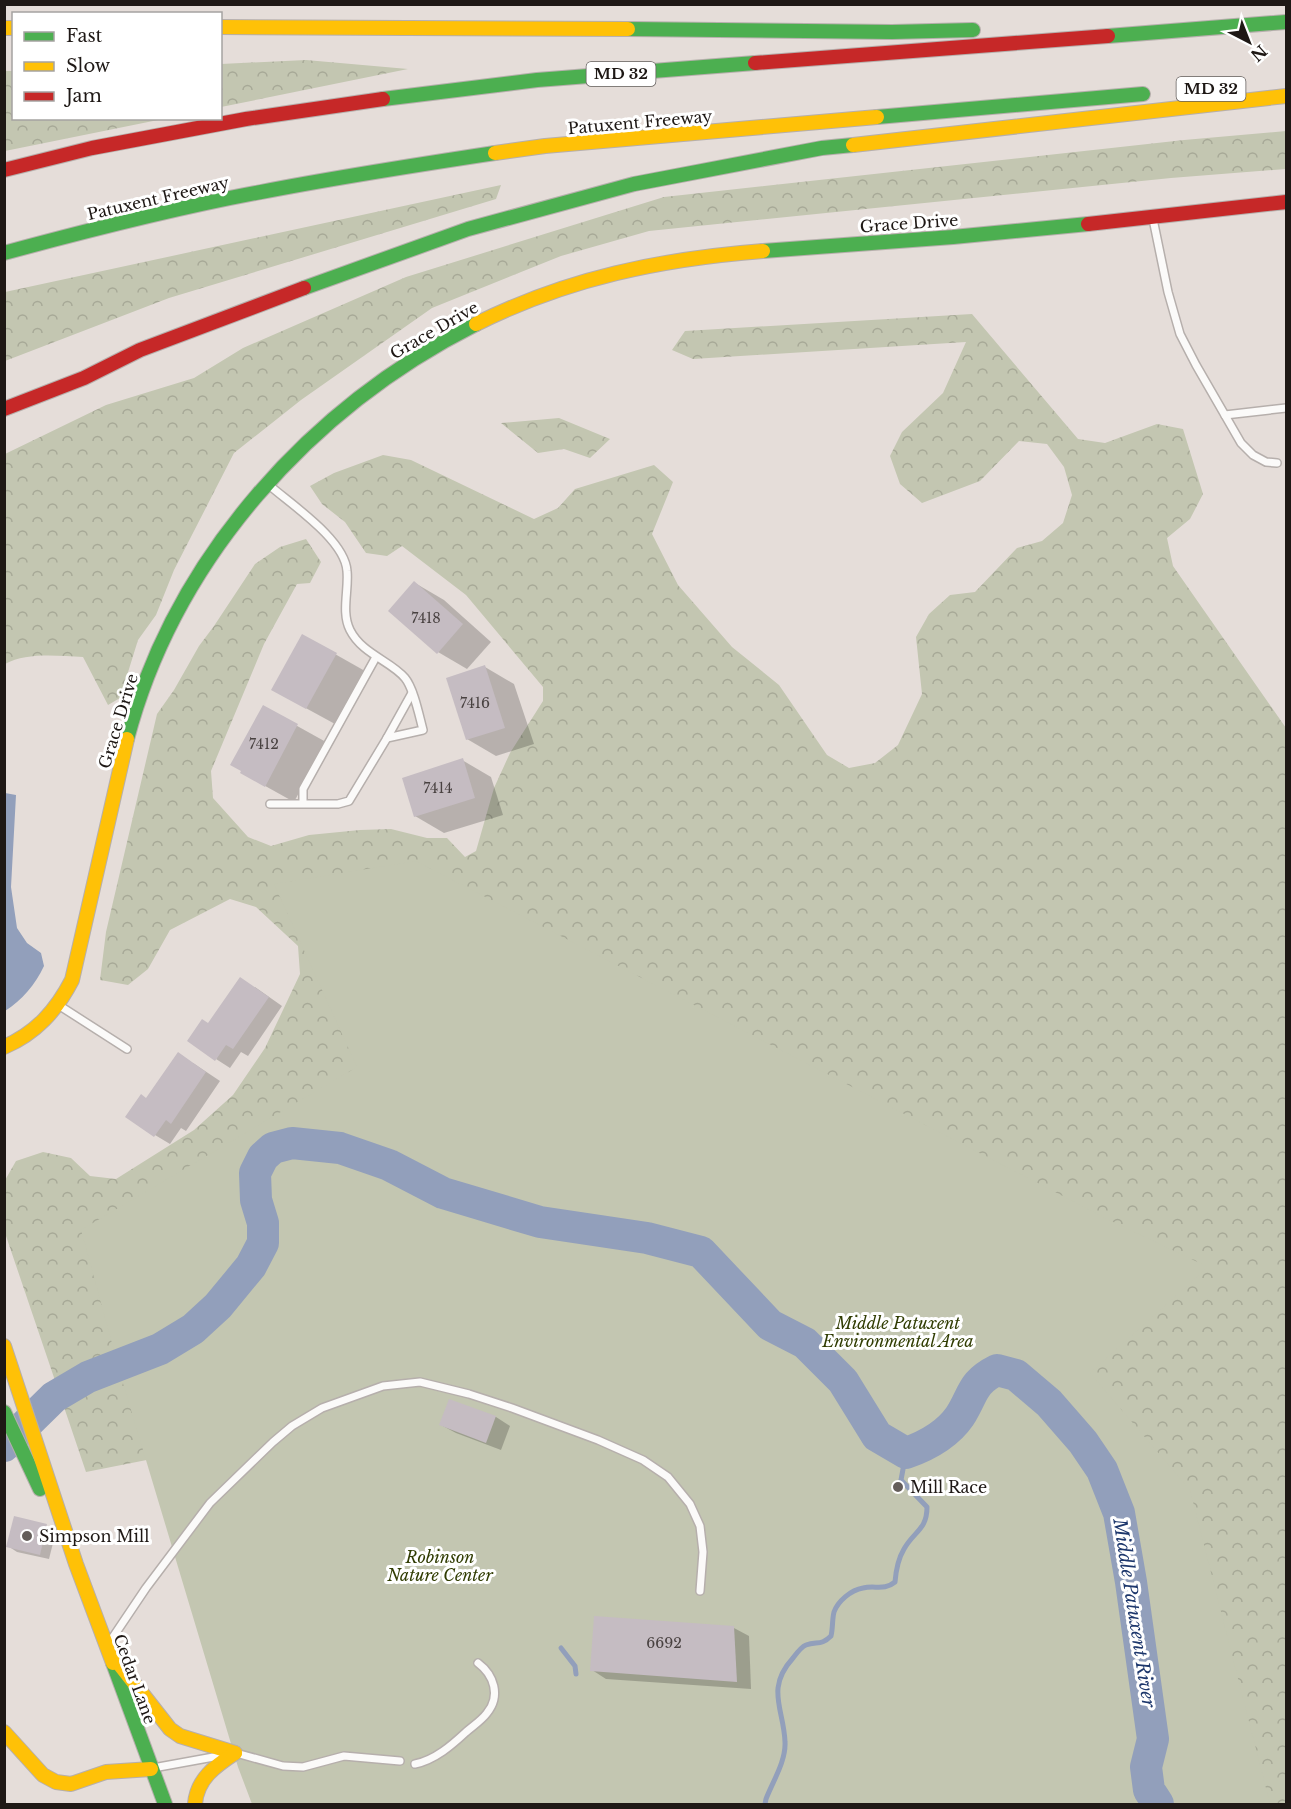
<svg xmlns="http://www.w3.org/2000/svg" width="1291" height="1809" font-family="'Libre Baskerville',serif">
<style>
.forest{fill:url(#forest-crowns)}
.park{fill:#c3c6b1}
.water{fill:#929fbb}
.shadow{fill:#0003}
.lines{fill:none;stroke-linecap:round;stroke-linejoin:round}
.stream{stroke:#929fbb;stroke-width:5}
.river{stroke:#929fbb;stroke-width:32}
.building{fill:#c5bcc2}
.lane-casing{stroke:#b6afac;stroke-width:10}
.fast-casing{stroke:#b6afac;stroke-width:16}
.slow-casing{stroke:#b6afac;stroke-width:16}
.jam-casing{stroke:#b6afac;stroke-width:16}
.lane{stroke:#fbfaf9;stroke-width:7}
.fast{stroke:#4caf50;stroke-width:14}
.slow{stroke:#ffc107;stroke-width:14}
.jam{stroke:#c62828;stroke-width:14}
.poi-dot{fill:#645d5a;stroke:#fff;stroke-width:2}
.labels{text-anchor:middle;stroke-width:6;stroke-linejoin:round;paint-order:stroke}
.number-label{font-size:14px;fill:#484140}
.shield{fill:#fff;stroke:#625d5b;stroke-width:1.5}
.shield-label{font-size:15px;font-weight:bold;fill:#1e1815}
.street-label{font-size:16px;fill:#1e1815;stroke:#fff}
.park-label{font-size:16px;font-style:italic;fill:#303c02;stroke:#fff}
.poi-label{font-size:16px;fill:#1e1815;stroke:#fff;text-anchor:start}
.water-label{font-size:18px;font-style:italic;fill:#1d376c;stroke:#fff}
</style>
<defs>
<pattern id="forest-crowns" width="20" height="18" patternUnits="userSpaceOnUse" patternTransform="scale(1.5)"><rect width="20" height="18" fill="#c3c6b1"/><path d="M2 6a3 3 0 1 1 6 0M12 15a3 3 0 1 1 6 0" fill="none" stroke="#a7a997"/></pattern>
</defs>
<rect width="100%" height="100%" fill="#e5ddd9"/>
<g class="forest">
<path d="M306,60L408,69L221,107V64Z"/>
<path d="M5,71H13L14,118L163,119L5,151Z"/>
<path d="M1286,131V169L1171,178L649,231L561,256L432,308L301,400L234,453L174,570L156,615L138,640L120,698L108,705L83,657C58,656 27,652 5,664V454L106,405L194,378L243,348L406,277L664,197L1184,140Z"/>
<path d="M501,185L496,199L169,298L5,361V292Z"/>
<path d="M972,314L1078,439L1105,443L1157,424L1183,429L1203,494L1190,519L1167,538L1173,566L1286,728V1804H664L182,1453L86,1472L5,1233L4,1182L16,1161L43,1152L71,1158L90,1176L116,1179L194,1130L233,1095L265,1048L300,974L298,946L256,907L230,899L170,930L148,969L128,985L100,980L106,932L157,714L174,690L199,646L214,626L255,564L280,547L306,539L321,562L310,583L297,584L264,644L211,771L213,798L248,837L271,846L309,835L360,830L391,829L427,838H447L465,857L476,851L494,788L510,753L543,701V687L466,595L402,546L387,556L366,553L345,522L322,504L310,486L334,473L383,455L411,460L534,519L558,508L575,489L654,465L673,482L652,534L678,585L732,647L779,685L827,755L849,768L875,763L898,745L922,694L916,637L929,614L950,595L975,592L1017,548L1042,541L1063,523L1072,495L1064,467L1047,444L1019,441L980,481L922,503L900,484L890,456L902,432L943,393L966,342L693,359L672,350L685,331Z"/>
<path d="M559,418L610,439L590,458L564,449L538,453L501,423Z"/>
</g>
<path class="park" d="M416,861L1107,1219L1208,1267L1090,1373L1190,1490L1270,1804H252L238,1767L122,1380L81,1230L357,1067L274,884Z"/>
<path class="water" d="M5,793L16,795L11,887L17,928L27,943L41,953L44,966C35,985 22,1000 5,1011Z"/>
<g class="shadow">
<path d="M415,583L444,600L491,642L467,669L438,652Z"/>
<path d="M303,636L365,671L335,724L302,706Z"/>
<path d="M485,667L514,684L534,744L496,756L467,739Z"/>
<path d="M263,707L326,742L294,802L242,773Z"/>
<path d="M462,760L491,777L503,815L444,833L415,816Z"/>
<path d="M255,987L282,1006L248,1056L241,1052L230,1068L216,1059Z"/>
<path d="M193,1063L220,1081L186,1131L181,1128L170,1144L155,1135L147,1100Z"/>
<path d="M450,1401L496,1417L510,1426L501,1450L456,1433L441,1425Z"/>
<path d="M46,1526L56,1531L49,1559L17,1552L8,1546Z"/>
<path d="M734,1628L749,1636L751,1689L606,1679L592,1670Z"/>
</g>
<g class="lines">
<g class="stream">
<path d="M561,1648L575,1666L576,1674"/>
<path d="M765,1804L766,1799C773,1781 786,1761 785,1742C784,1709 765,1689 793,1658C796,1654 801,1647 806,1645C817,1641 821,1646 831,1636C833,1628 832,1620 834,1612C838,1601 851,1590 863,1588C875,1585 884,1591 895,1582C896,1570 898,1559 904,1549C914,1531 927,1530 927,1507L901,1480L906,1453"/>
</g>
<path class="river" d="M4,1446L54,1397L88,1377L160,1349L193,1329L218,1306L251,1266L263,1243V1223L256,1200L255,1173L263,1157L273,1148L292,1143L340,1148L389,1165L443,1193L540,1222L647,1238L701,1252L770,1325L805,1343L843,1381L877,1436L906,1453C926,1446 947,1435 960,1416C974,1394 971,1383 997,1370L1016,1375L1049,1403L1083,1442L1102,1470L1119,1513L1131,1582L1153,1739L1146,1767L1149,1790L1158,1804"/>
</g>
<g class="building">
<path d="M414,581L463,624L437,654L388,611Z"/>
<path d="M302,634L337,653L306,709L271,690Z"/>
<path d="M485,665L505,728L466,740L446,678Z"/>
<path d="M263,705L298,724L265,787L240,773L241,771L230,765Z"/>
<path d="M463,758L475,798L414,817L402,778Z"/>
<path d="M240,977L269,997L233,1049L226,1045L215,1061L187,1041L202,1019L208,1023Z"/>
<path d="M178,1052L206,1072L171,1124L166,1120L154,1137L125,1117L141,1094L146,1098Z"/>
<path d="M449,1399L496,1416L486,1443L439,1425Z"/>
<path d="M14,1516L47,1524L40,1555L6,1547Z"/>
<path d="M594,1616L734,1626L737,1682L590,1671Z"/>
</g>
<g class="lines">
<defs>
<g id="lane">
<path d="M1153,219L1168,292L1180,334L1196,365L1241,443L1253,455L1266,462L1277,463"/>
<path d="M1225,415L1286,408"/>
<path d="M269,485C292,505 345,540 347,571C349,590 341,612 350,630C362,654 391,661 405,678C414,689 419,715 423,730L387,738L349,801L338,804H270"/>
<path d="M387,738L412,693"/>
<path d="M303,803V789L376,657"/>
<path d="M60,1006L127,1049"/>
<path d="M109,1643L146,1588L210,1503L273,1442L292,1426L322,1408L383,1386L420,1382L469,1394L512,1408L598,1440L643,1460L668,1477L690,1504L700,1526L703,1552L700,1591"/>
<path d="M236,1753L283,1766L303,1767L344,1756L400,1761"/>
<path d="M415,1764C435,1760 452,1745 466,1732C473,1726 482,1720 487,1713C501,1696 494,1675 478,1663"/>
<path d="M153,1768L219,1756"/>
</g>
<g id="fast">
<path d="M628,29L892,32L973,30"/>
<path d="M1108,36L1286,22"/>
<path d="M383,99L537,80L755,63"/>
<path d="M877,117L1143,94"/>
<path d="M763,251L953,237L1088,224"/>
<path d="M4,253C89,230 174,208 261,192C338,177 416,165 495,153"/>
<path d="M304,288L468,229L634,184L822,148L853,145"/>
<path d="M127,739C175,558 310,408 476,324"/>
<path d="M4,1412L40,1489"/>
<path d="M113,1663L165,1804"/>
</g>
<g id="slow">
<path d="M220,27L628,29"/>
<path d="M4,28H14"/>
<path d="M853,145L1286,96"/>
<path d="M495,153L545,146L877,117"/>
<path d="M476,324C568,278 661,259 763,251"/>
<path d="M4,1047C36,1033 56,1011 72,980L127,739"/>
<path d="M4,1346L76,1564L113,1663"/>
<path d="M119,1664L170,1729L180,1736L235,1753"/>
<path d="M4,1732L43,1775L56,1782L71,1784L106,1772L151,1769"/>
<path d="M195,1804C197,1779 215,1766 235,1753"/>
</g>
<g id="jam">
<path d="M755,63L1108,36"/>
<path d="M4,170L92,148L246,119L383,99"/>
<path d="M1088,224L1286,202"/>
<path d="M4,409L84,378L140,350L304,288"/>
</g>
</defs>
<use href="#lane" class="lane-casing"/>
<use href="#fast" class="fast-casing"/>
<use href="#slow" class="slow-casing"/>
<use href="#jam" class="jam-casing"/>
<use href="#lane" class="lane"/>
<use href="#fast" class="fast"/>
<use href="#slow" class="slow"/>
<use href="#jam" class="jam"/>
</g>
<g class="poi-dot">
<circle cx="898" cy="1487" r="6"/>
<circle cx="27" cy="1536" r="6"/>
</g>
<g class="labels">
<g class="number-label">
<text x="426" y="623">7418</text>
<text x="475" y="708">7416</text>
<text x="264" y="749">7412</text>
<text x="438" y="793">7414</text>
<text x="664" y="1648">6692</text>
</g>
<g class="shield">
<rect x="586.5" y="62" width="69" height="24" rx="4.5"/>
<rect x="1176.5" y="77" width="69" height="24" rx="4.5"/>
</g>
<g class="shield-label">
<text x="621" y="79">MD 32</text>
<text x="1211" y="94">MD 32</text>
</g>
<g class="street-label">
<text transform="translate(640 122) rotate(-5)" y="6">Patuxent Freeway</text>
<text transform="translate(158 198) rotate(-13)" y="6">Patuxent Freeway</text>
<text transform="translate(909 223) rotate(-4)" y="6">Grace Drive</text>
<text transform="translate(434 330) rotate(-30)" y="6">Grace Drive</text>
<text transform="translate(118 721) rotate(-73)" y="6">Grace Drive</text>
<text transform="translate(135 1679) rotate(70)" y="6">Cedar Lane</text>
</g>
<g class="park-label">
<text x="898" y="1329">Middle Patuxent<tspan x="898" dy="18">Environmental Area</tspan></text>
<text x="440" y="1563">Robinson<tspan x="440" dy="18">Nature Center</tspan></text>
</g>
<g class="poi-label">
<text x="910" y="1493">Mill Race</text>
<text x="39" y="1542">Simpson Mill</text>
</g>
<g class="water-label">
<text transform="translate(1134 1613) rotate(81)" y="6">Middle Patuxent River</text>
</g>
</g>
<rect width="1291" height="1809" fill="none" stroke="#1e1815" stroke-width="12"/>
<rect x="12" y="12" width="210" height="108" fill="#ffffff" stroke="#a5a3a1" stroke-width="1.5"/>
<rect x="24" y="32" width="30" height="9" fill="#4caf50" stroke="#a5a3a1" stroke-width="1.5"/>
<text x="66" y="42" font-size="18" fill="#1e1815">Fast</text>
<rect x="24" y="62" width="30" height="9" fill="#ffc107" stroke="#a5a3a1" stroke-width="1.5"/>
<text x="66" y="72" font-size="18" fill="#1e1815">Slow</text>
<rect x="24" y="92" width="30" height="9" fill="#c62828" stroke="#a5a3a1" stroke-width="1.5"/>
<text x="66" y="102" font-size="18" fill="#1e1815">Jam</text>
<g transform="translate(1249 42) rotate(138)" stroke="#ffffff" stroke-width="4.5" paint-order="stroke">
<path d="M0-4.5L10 22L0 15L-10 22Z" fill="#1e1815"/>
<text y="-9" font-size="16" font-weight="bold" text-anchor="middle" fill="#1e1815">N</text>
</g>
</svg>
